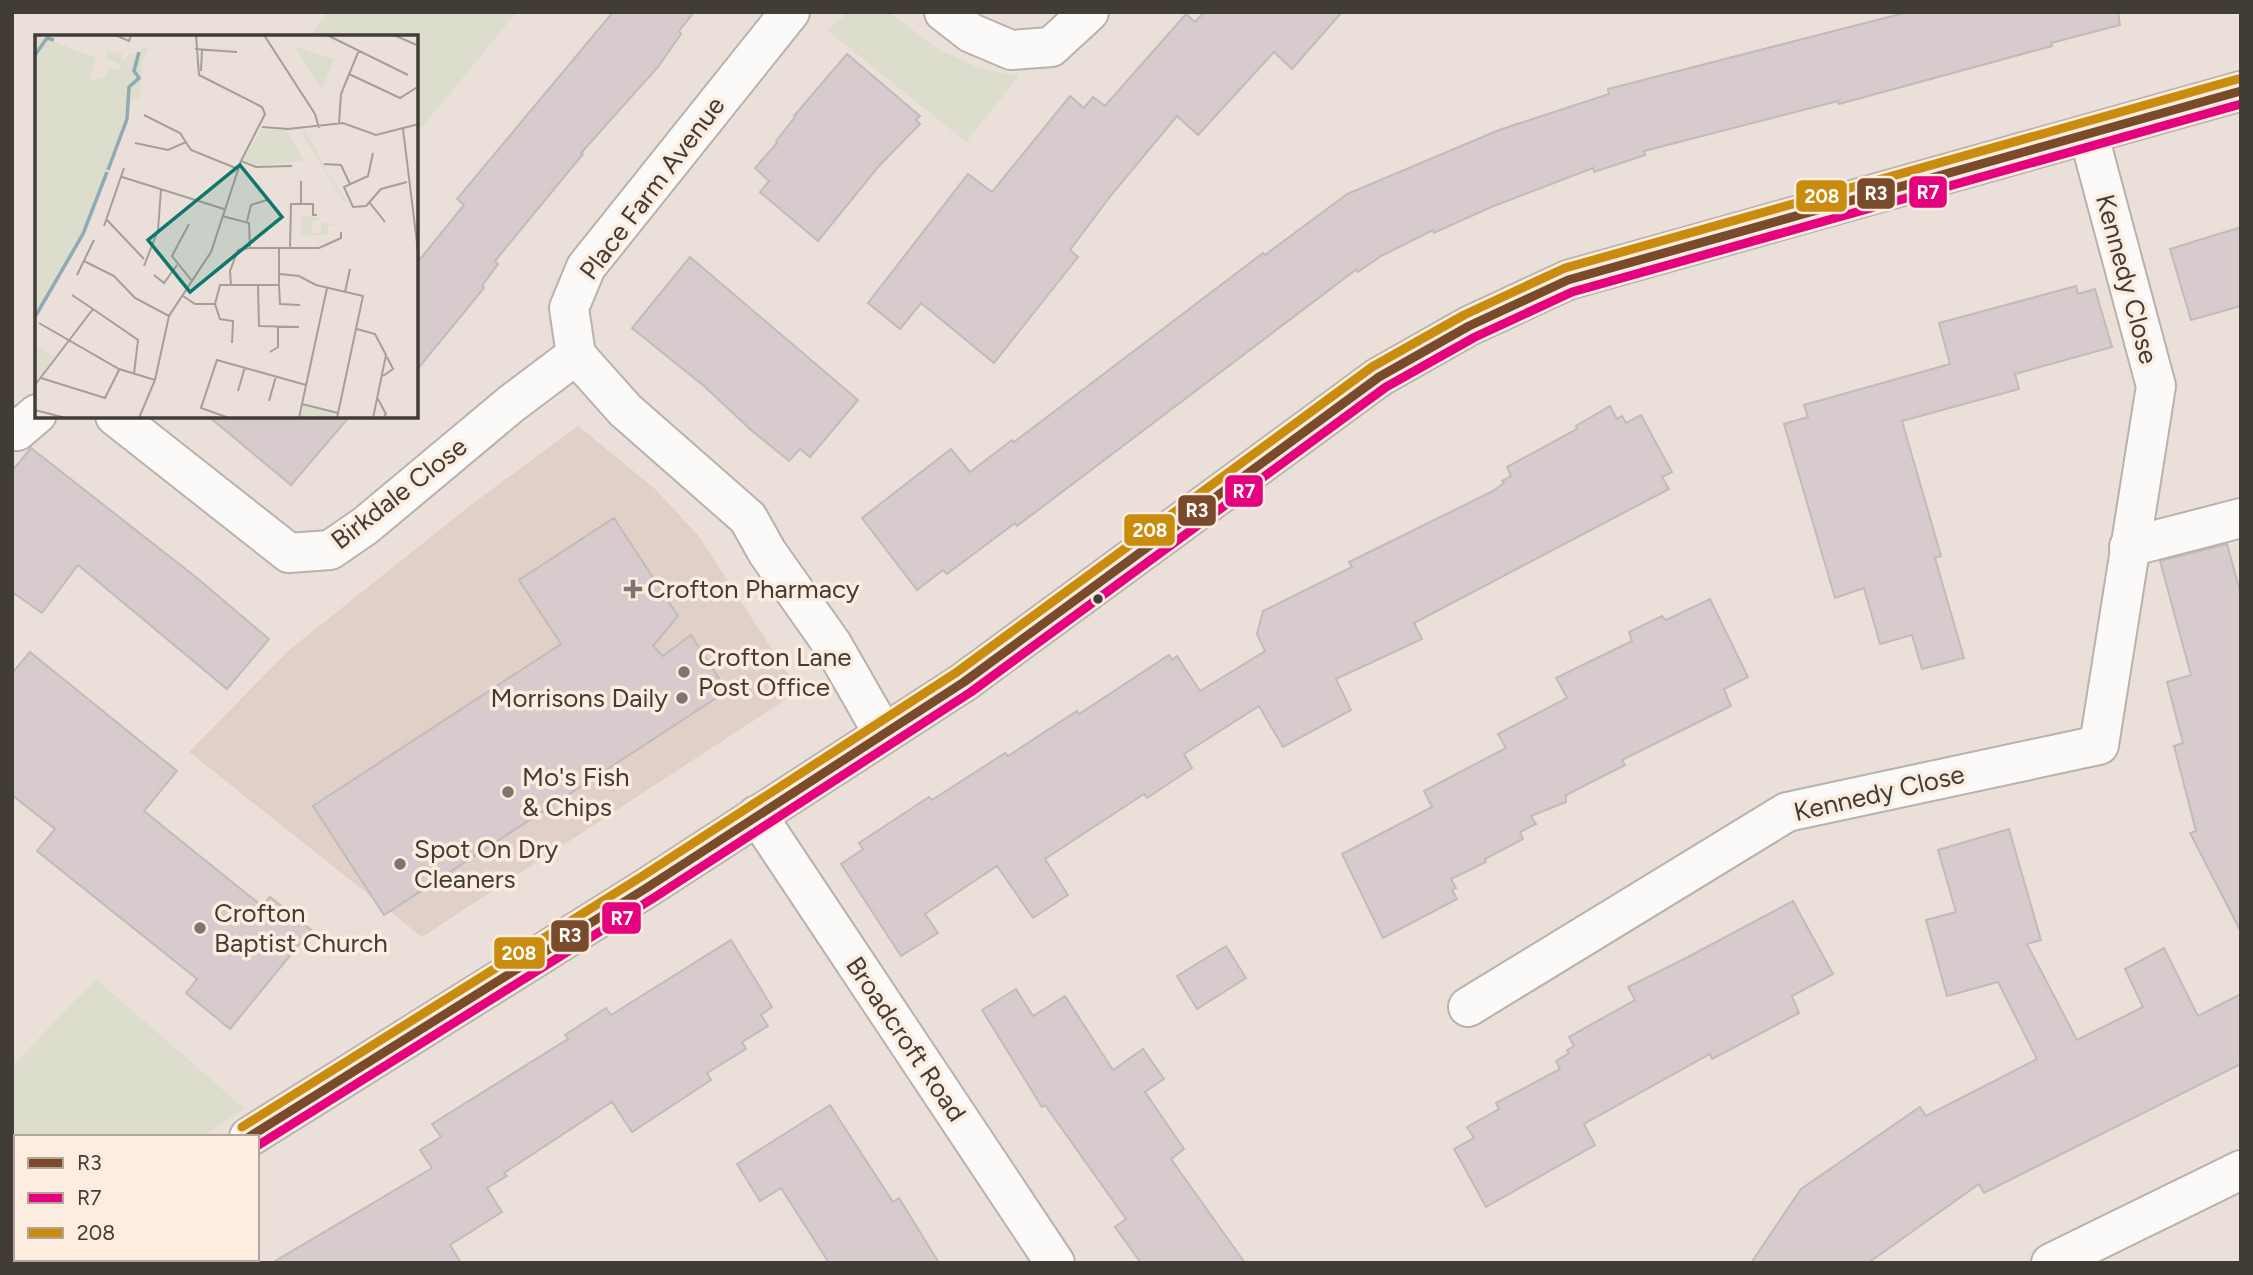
<svg xmlns="http://www.w3.org/2000/svg" width="2253" height="1275" font-family="Figtree,sans-serif">
<style>
.commercial{fill:#e1d0c8}
.green{fill:#dcddcc}
.building{fill:#d7cbce;stroke:#c1bbba;stroke-width:2}
.lines{fill:none;stroke-linecap:round;stroke-linejoin:round}
.minor-casing{stroke:#b8b1ac;stroke-width:42}
.tertiary-casing{stroke:#b8b1ac;stroke-width:42}
.minor{stroke:#fcfaf9;stroke-width:38}
.tertiary{stroke:#fcfaf9;stroke-width:38}
.bus-1-casing{stroke:#fdede0;stroke-width:14}
.bus-2-casing{stroke:#fdede0;stroke-width:14}
.bus-3-casing{stroke:#fdede0;stroke-width:14}
.bus-1{stroke:#7a4b2a;stroke-width:9}
.bus-2{stroke:#e5007d;stroke-width:9}
.bus-3{stroke:#ca8c0e;stroke-width:9}
.poi-dot{fill:#7d7570;stroke:#fdede0;stroke-width:2.5}
.bus-dot{fill:#423c37;stroke:#fdede0;stroke-width:2.5}
.labels{text-anchor:middle;stroke-width:7;stroke-linejoin:round;paint-order:stroke}
.street-label{font-size:26px;fill:#423c37;stroke:#fdede0}
.poi-label{font-size:26px;fill:#423c37;stroke:#fdede0;text-anchor:start}
.inset-river{fill:none;stroke:#8faab2;stroke-width:3.5}
.inset-road{fill:none;stroke:#a79e98;stroke-width:2}
.view{fill:#0f766e;fill-opacity:0.15;stroke:#0f766e;stroke-width:3.5}
.inset-edge{fill:none;stroke:#423c37;stroke-width:3.5}
.line-badge{stroke:#fdede0;stroke-width:2.5}
.badge-label{font-size:19px;text-anchor:middle;font-weight:bold;fill:#fff}
</style>
<rect width="100%" height="100%" fill="#eae0d9"/>
<path class="commercial" d="M578,426L654,488L698,535L799,691L422,937L189,752L289,650L472,504Z"/>
<g class="green">
<path d="M328,12H517L417,133L416,37H308Z"/>
<path d="M848,12H889L936,48L979,68L1019,76L966,142L827,30Z"/>
<path d="M96,979L245,1109L201,1137H16V1254L12,1256V1066Z"/>
</g>
<g class="building">
<path d="M613,12H694L679,31L681,34L658,67L581,153L583,154L495,261L498,264L482,286L484,288L416,371V264L464,205L457,199Z"/>
<path d="M1204,12H1342L1292,69L1274,52L1198,135L1177,116L1112,194L1070,250L1078,257L994,363L921,303L900,329L868,303L968,174L992,192L1070,96L1084,108L1093,97L1105,106L1186,14L1195,22Z"/>
<path d="M1908,12H2118L2120,25L2051,43L2052,46L1839,104L1838,101L1644,151L1645,155L1594,172L1593,168L1489,208L1434,233L1433,230L1381,256L1358,272L1357,269L1017,526L1015,523L947,574L943,570L917,590L862,518L951,449L970,472L1012,440L1014,442L1263,253L1265,255L1347,194L1499,130L1609,94L1608,89Z"/>
<path d="M847,54L920,116L916,120L920,124L878,167L818,241L760,192L769,181L755,168L777,143L776,141L795,117L794,116Z"/>
<path d="M2241,227V306L2191,320L2170,249Z"/>
<path d="M690,257L858,400L810,457L800,449L789,461L751,430L704,386L632,328Z"/>
<path d="M2076,286L2078,294L2095,289L2112,347L2015,374L2019,389L1902,421L1941,556L1935,558L1964,658L1922,669L1912,635L1880,644L1864,588L1835,598L1784,424L1808,417L1804,405L1950,364L1939,323Z"/>
<path d="M1610,406L1617,419L1622,416L1626,423L1641,415L1672,472L1662,477L1669,489L1414,623L1422,639L1336,679L1351,710L1283,747L1259,706L1184,754L1192,768L1147,798L1144,794L1045,859L1068,895L1033,918L997,866L925,914L938,933L901,956L841,864L863,849L859,843L929,797L932,800L1005,753L1008,756L1077,711L1079,714L1169,655L1172,660L1177,656L1200,691L1265,651L1257,634L1263,611L1352,567L1349,562L1493,491L1504,483L1502,481L1511,476L1507,467L1577,429L1576,426Z"/>
<path d="M208,416H350L291,485Z"/>
<path d="M31,448L197,578L269,639L227,689L78,565L42,613L12,592V471Z"/>
<path d="M614,518L678,616L653,646L663,656L691,635L727,691L384,915L313,806L561,644L519,580Z"/>
<path d="M2227,544L2241,595V932L2190,833L2196,831L2174,746L2183,743L2167,682L2191,675L2160,561Z"/>
<path d="M1710,599L1748,677L1724,689L1731,706L1622,760L1625,765L1566,795V802L1531,816L1536,824L1520,832L1523,839L1485,859L1486,862L1451,879L1456,888L1452,890L1457,899L1383,938L1342,854L1432,807L1424,791L1506,748L1498,734L1567,698L1556,678L1632,641L1629,632L1662,616L1666,620Z"/>
<path d="M30,652L177,771L144,811L262,906L270,897L311,930L230,1029L186,993L197,979L37,851L55,829L12,795V673Z"/>
<path d="M2009,829L2041,940L2027,944L2077,1040L2143,1007L2125,969L2164,948L2198,1016L2241,994V1064L1984,1193L1979,1184L1868,1263H1751L1801,1189L1920,1107L1926,1116L2037,1059L1998,982L1947,996L1926,920L1956,912L1938,850Z"/>
<path d="M1793,901L1833,974L1792,996L1799,1013L1712,1059L1710,1054L1584,1124L1595,1145L1486,1207L1454,1149L1474,1138L1467,1127L1499,1109L1496,1103L1560,1069L1556,1061L1569,1053L1567,1050L1574,1046L1569,1037L1635,1000L1628,987L1688,957Z"/>
<path d="M731,940L772,1007L761,1015L768,1026L742,1042L746,1049L707,1073L711,1080L632,1132L612,1102L504,1173L507,1176L487,1188L502,1212L450,1245L461,1263H272L432,1168L420,1150L441,1137L432,1124L568,1039L565,1035L606,1008L611,1015Z"/>
<path d="M1226,946L1246,978L1197,1009L1177,976Z"/>
<path d="M1016,989L1033,1016L1065,996L1113,1070L1143,1049L1164,1079L1145,1092L1184,1149L1171,1159L1245,1263H1141L1115,1227L1126,1219L1045,1105L1042,1107L982,1010Z"/>
<path d="M830,1105L893,1202L899,1198L939,1263H829L781,1188L760,1201L737,1164Z"/>
</g>
<g class="lines">
<defs>
<g id="minor">
<path d="M790,12L586,267L569,308L576,355L625,410L748,518L767,552L832,644L883,733"/>
<path d="M944,12L971,33L1011,50L1051,47L1089,12"/>
<path d="M115,416L289,553L330,550L365,526L511,404L576,355"/>
<path d="M17,431L37,414"/>
<path d="M2129,547L2241,518"/>
<path d="M757,815L1055,1263"/>
<path d="M1468,1007L1787,812L2099,745L2156,386L2089,136"/>
<path d="M84,1259L86,1263"/>
<path d="M2051,1263L2241,1170"/>
</g>
<g id="tertiary">
<path d="M249,1137L648,887L964,682L1379,377L1469,326L1568,280L2241,91"/>
<path d="M44,1263L49,1259"/>
</g>
</defs>
<use href="#minor" class="minor-casing"/>
<use href="#tertiary" class="tertiary-casing"/>
<use href="#minor" class="minor"/>
<use href="#tertiary" class="tertiary"/>
<defs>
<path id="bus-1" d="M249,1137L648,887L964,682L1379,377L1469,326L1568,280L2241,91"/>
<path id="bus-2" d="M257,1146L655,897L971,692L1386,387L1475,337L1572,292L2241,104"/>
<path id="bus-3" d="M242,1127L641,877L957,672L1372,367L1464,315L1565,268L2238,79"/>
</defs>
<use href="#bus-1" class="bus-1-casing"/>
<use href="#bus-2" class="bus-2-casing"/>
<use href="#bus-3" class="bus-3-casing"/>
<use href="#bus-1" class="bus-1"/>
<use href="#bus-2" class="bus-2"/>
<use href="#bus-3" class="bus-3"/>
</g>
<g class="poi-dot">
<path d="M629.5 578.5h7v7h7v7h-7v7h-7v-7h-7v-7h7z"/>
<circle cx="684" cy="672" r="7"/>
<circle cx="682" cy="698" r="7"/>
<circle cx="508" cy="792" r="7"/>
<circle cx="400" cy="864" r="7"/>
<circle cx="200" cy="928" r="7"/>
</g>
<circle class="bus-dot" cx="1098" cy="599" r="6"/>
<g class="labels">
<g class="street-label">
<text transform="translate(652 188) rotate(-53)" y="9">Place Farm Avenue</text>
<text transform="translate(2127 279) rotate(75)" y="9">Kennedy Close</text>
<text transform="translate(399 493) rotate(-38)" y="9">Birkdale Close</text>
<text transform="translate(1879 793) rotate(-13)" y="9">Kennedy Close</text>
<text transform="translate(906 1039) rotate(56)" y="9">Broadcroft Road</text>
</g>
<g class="poi-label">
<text x="647" y="598">Crofton Pharmacy</text>
<text x="698" y="666">Crofton Lane<tspan x="698" dy="30">Post Office</tspan></text>
<text x="668" y="707" text-anchor="end">Morrisons Daily</text>
<text x="522" y="786">Mo's Fish<tspan x="522" dy="30">&amp; Chips</tspan></text>
<text x="414" y="858">Spot On Dry<tspan x="414" dy="30">Cleaners</tspan></text>
<text x="214" y="922">Crofton<tspan x="214" dy="30">Baptist Church</tspan></text>
</g>
</g>
<g transform="translate(35 35)">
<rect width="383" height="383" fill="#eae0d9"/>
<path d="M0,0L61,23L54,46L69,42L73,34L84,35L85,29L70,24L73,15L87,19V27L97,18L104,20L106,12L114,13L107,26L105,63H98L45,205L0,281V22L6,15L0,18ZM259,11L299,24L287,55ZM226,95H252L269,126L221,131L207,125ZM271,97L296,143L312,167H309L267,98ZM267,180L285,184L277,186V198H286V187L302,190H293V200L257,201L267,200ZM0,309L19,322L0,348ZM269,371L299,379V383H264Z" fill="#dcddcc"/>
<path class="inset-river" d="M0,20L12,3L19,5M73,135L92,84L94,52L104,43L99,36L104,17M0,282L48,199L72,137"/>
<path class="inset-road" d="M80,0L94,6L96,0M229,0L280,79L284,93M292,0L373,40M359,0L384,11M160,14L202,17M166,36L167,15M314,39L365,63L384,51M109,80L145,98L156,115L203,134M304,88L306,59L324,15M227,92L253,94L308,88L341,100L384,89M368,94L384,224M100,108L133,115L151,107M338,118L333,141L309,152L318,172L331,171L346,154L372,147M206,126L221,132L257,131M289,129L306,130L315,149M87,142L189,174M335,168L350,187M266,169V146M187,181L214,188L215,213H284L306,203V197M72,185L109,224M212,186L216,170L232,165M154,189L137,221L157,246M69,191L89,133M255,213L256,169H278V180H282M49,226L79,241L100,263L134,281M109,231L123,195L126,154M245,239L264,241L281,250L328,261L302,383M42,240L59,205M119,240L129,248L142,230M196,250L195,236L203,215L215,213M244,250L245,269L265,270M223,251L224,291L264,292M310,257L315,234M37,260L58,274M148,261L160,269H180L185,250H244V213M180,269L185,284L198,286L197,308M4,288L84,334L120,345M322,294L340,299L351,320L338,383M235,317L243,312V292M348,341L358,334L352,322M6,343L70,363L84,335M0,350L58,274L103,305L99,339M203,356L210,332M343,364L351,379L348,383M234,366L241,341M267,369L303,378M0,375L31,383M104,383L120,345L134,281L176,217L206,126L230,79L227,72L164,40L161,0M194,383L166,373L182,325L271,350M264,383L292,253"/>
<path class="view" d="M205,130L247,182L155,257L113,205Z"/>
<rect width="383" height="383" class="inset-edge"/>
</g>
<g class="line-badge">
<rect x="1908" y="175" width="40" height="34" rx="7" fill="#e5007d"/>
<rect x="1856" y="177" width="40" height="33" rx="7" fill="#7a4b2a"/>
<rect x="1795" y="179" width="53" height="34" rx="7" fill="#ca8c0e"/>
<rect x="1224" y="474" width="40" height="34" rx="7" fill="#e5007d"/>
<rect x="1177" y="494" width="40" height="33" rx="7" fill="#7a4b2a"/>
<rect x="1123" y="513" width="53" height="34" rx="7" fill="#ca8c0e"/>
<rect x="601" y="901" width="41" height="34" rx="7" fill="#e5007d"/>
<rect x="550" y="919" width="40" height="34" rx="7" fill="#7a4b2a"/>
<rect x="493" y="936" width="53" height="34" rx="7" fill="#ca8c0e"/>
</g>
<g class="badge-label">
<text x="1928" y="199">R7</text>
<text x="1876" y="200">R3</text>
<text x="1822" y="203">208</text>
<text x="1244" y="498">R7</text>
<text x="1197" y="517">R3</text>
<text x="1150" y="537">208</text>
<text x="622" y="925">R7</text>
<text x="570" y="942">R3</text>
<text x="519" y="960">208</text>
</g>
<rect width="2253" height="1275" fill="none" stroke="#423c37" stroke-width="28"/>
<rect x="14" y="1135" width="245" height="126" fill="#fdede0" stroke="#b2a69c" stroke-width="2"/>
<rect x="28" y="1158" width="35" height="10" fill="#7a4b2a" stroke="#b2a69c" stroke-width="2"/>
<text x="77" y="1170" font-size="21" fill="#423c37">R3</text>
<rect x="28" y="1193" width="35" height="10" fill="#e5007d" stroke="#b2a69c" stroke-width="2"/>
<text x="77" y="1205" font-size="21" fill="#423c37">R7</text>
<rect x="28" y="1228" width="35" height="10" fill="#ca8c0e" stroke="#b2a69c" stroke-width="2"/>
<text x="77" y="1240" font-size="21" fill="#423c37">208</text>
</svg>
